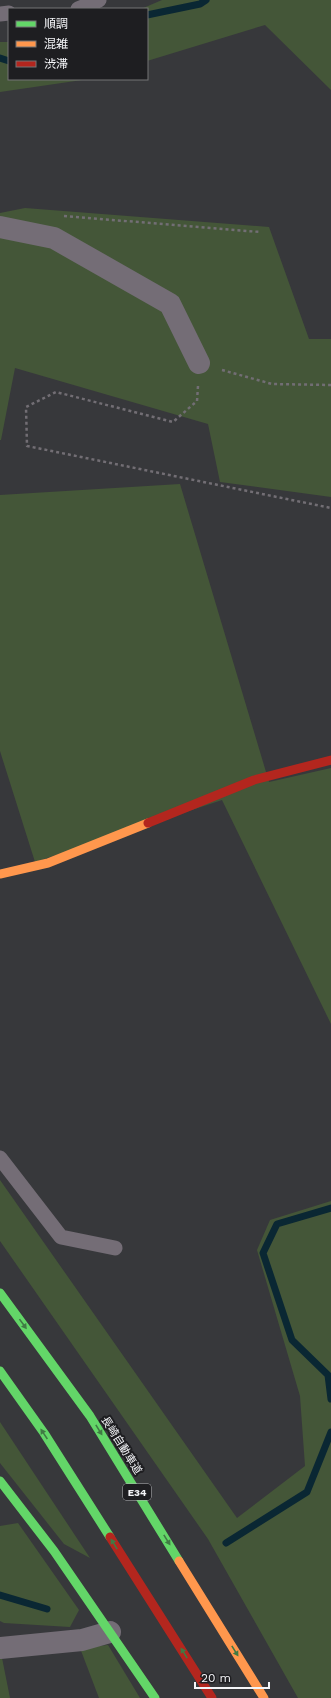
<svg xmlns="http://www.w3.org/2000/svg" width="331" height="1698" font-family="'Work Sans','Noto Sans JP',sans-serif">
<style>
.green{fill:#445638}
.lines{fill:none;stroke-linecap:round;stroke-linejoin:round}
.stream{stroke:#0a2733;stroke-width:7}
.path{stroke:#726e74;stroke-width:2.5;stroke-dasharray:3 3;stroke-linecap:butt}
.lane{stroke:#746d76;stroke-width:15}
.street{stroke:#746d76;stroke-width:22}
.fast{stroke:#63d668;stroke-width:9}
.slow{stroke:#ff974d;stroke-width:9}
.jam{stroke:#b3261e;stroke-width:9}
.oneway{fill:#407a44}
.labels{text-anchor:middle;stroke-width:4;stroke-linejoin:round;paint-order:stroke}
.shield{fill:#1e1e21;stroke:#b4b4b8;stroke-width:1}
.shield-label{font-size:10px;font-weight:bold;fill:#f4f5f8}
.street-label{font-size:11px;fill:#f4f5f8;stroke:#1e1e21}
</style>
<rect width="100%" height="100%" fill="#37383b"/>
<g class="green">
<path d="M162,0H331V90L265,25L147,61V9H141Z"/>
<path d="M0,42H9V79H89L0,92Z"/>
<path d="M25,208L269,227L309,339H331V497L220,482L208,424L15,368L1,440H0V213Z"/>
<path d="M180,484L269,782L331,768V1024L222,800L35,862L0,751V495Z"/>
<path d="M0,1180L237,1518L305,1466L300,1396L257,1250L270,1220L331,1201V1698H298L208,1539L0,1241Z"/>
<path d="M0,1422L90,1558L64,1544L0,1463Z"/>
<path d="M18,1523L79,1610L70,1627L4,1623L0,1621V1526Z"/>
<path d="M108,1645L140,1698H99L80,1648Z"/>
<path d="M0,1653H1L10,1698H0Z"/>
</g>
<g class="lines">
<g class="stream">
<path d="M147,15L200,4L206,0"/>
<path d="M0,58L9,61"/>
<path d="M331,1208L277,1224L263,1253L292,1340L328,1375L331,1399"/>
<path d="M226,1543L307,1492L331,1432"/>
<path d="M0,1595L47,1609"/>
</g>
<g class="path">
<path d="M64,216L260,232"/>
<path d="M222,370L272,384L331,385"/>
<path d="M198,386L197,401L173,422L56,392L26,407L27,446L331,508"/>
</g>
<g class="lane">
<path d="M78,9L99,0"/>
<path d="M0,14L9,13"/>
<path d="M0,1158L61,1237L115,1248"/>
</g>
<g class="street">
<path d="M0,227L54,238L170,304L199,363"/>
<path d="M0,1648L82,1640L110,1632"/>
</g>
<g class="fast">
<path d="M0,1293L90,1416L179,1561"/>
<path d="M0,1371L44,1433L110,1537"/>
<path d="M0,1481L54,1551L155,1698"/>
</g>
<g class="slow">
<path d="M0,874L48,863L148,823"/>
<path d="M179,1561L264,1698"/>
</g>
<g class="jam">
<path d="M148,823L254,780L331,760"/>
<path d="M110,1537L212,1698"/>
</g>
</g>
<defs><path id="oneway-solid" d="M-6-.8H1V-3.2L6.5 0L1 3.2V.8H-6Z"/></defs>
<g class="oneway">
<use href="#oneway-solid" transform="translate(23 1324) rotate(54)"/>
<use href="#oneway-solid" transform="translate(99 1430) rotate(58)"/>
<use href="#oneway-solid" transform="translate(44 1434) rotate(-124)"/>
<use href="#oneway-solid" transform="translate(167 1540) rotate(58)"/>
<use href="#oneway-solid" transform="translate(114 1544) rotate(-122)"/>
<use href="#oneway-solid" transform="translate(235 1651) rotate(58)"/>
<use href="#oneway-solid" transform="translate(184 1653) rotate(-122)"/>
</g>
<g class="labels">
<rect class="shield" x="123" y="1484" width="28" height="16" rx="3"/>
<g class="shield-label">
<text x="137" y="1496">E34</text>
</g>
<g class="street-label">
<text transform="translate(122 1445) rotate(58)" y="4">長崎自動車道</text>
</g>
</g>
<rect x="8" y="8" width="140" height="72" fill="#1e1e21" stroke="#747477"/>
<rect x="16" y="21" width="20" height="6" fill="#63d668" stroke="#747477"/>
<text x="44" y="28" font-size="12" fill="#f4f5f8">順調</text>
<rect x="16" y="41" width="20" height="6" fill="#ff974d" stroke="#747477"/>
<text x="44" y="48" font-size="12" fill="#f4f5f8">混雑</text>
<rect x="16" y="61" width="20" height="6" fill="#b3261e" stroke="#747477"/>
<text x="44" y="68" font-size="12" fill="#f4f5f8">渋滞</text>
<path d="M195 1682v6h74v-6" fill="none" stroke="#f4f5f8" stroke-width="2"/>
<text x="201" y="1682" font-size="12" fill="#f4f5f8" stroke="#1e1e21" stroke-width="3" paint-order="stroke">20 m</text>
</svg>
